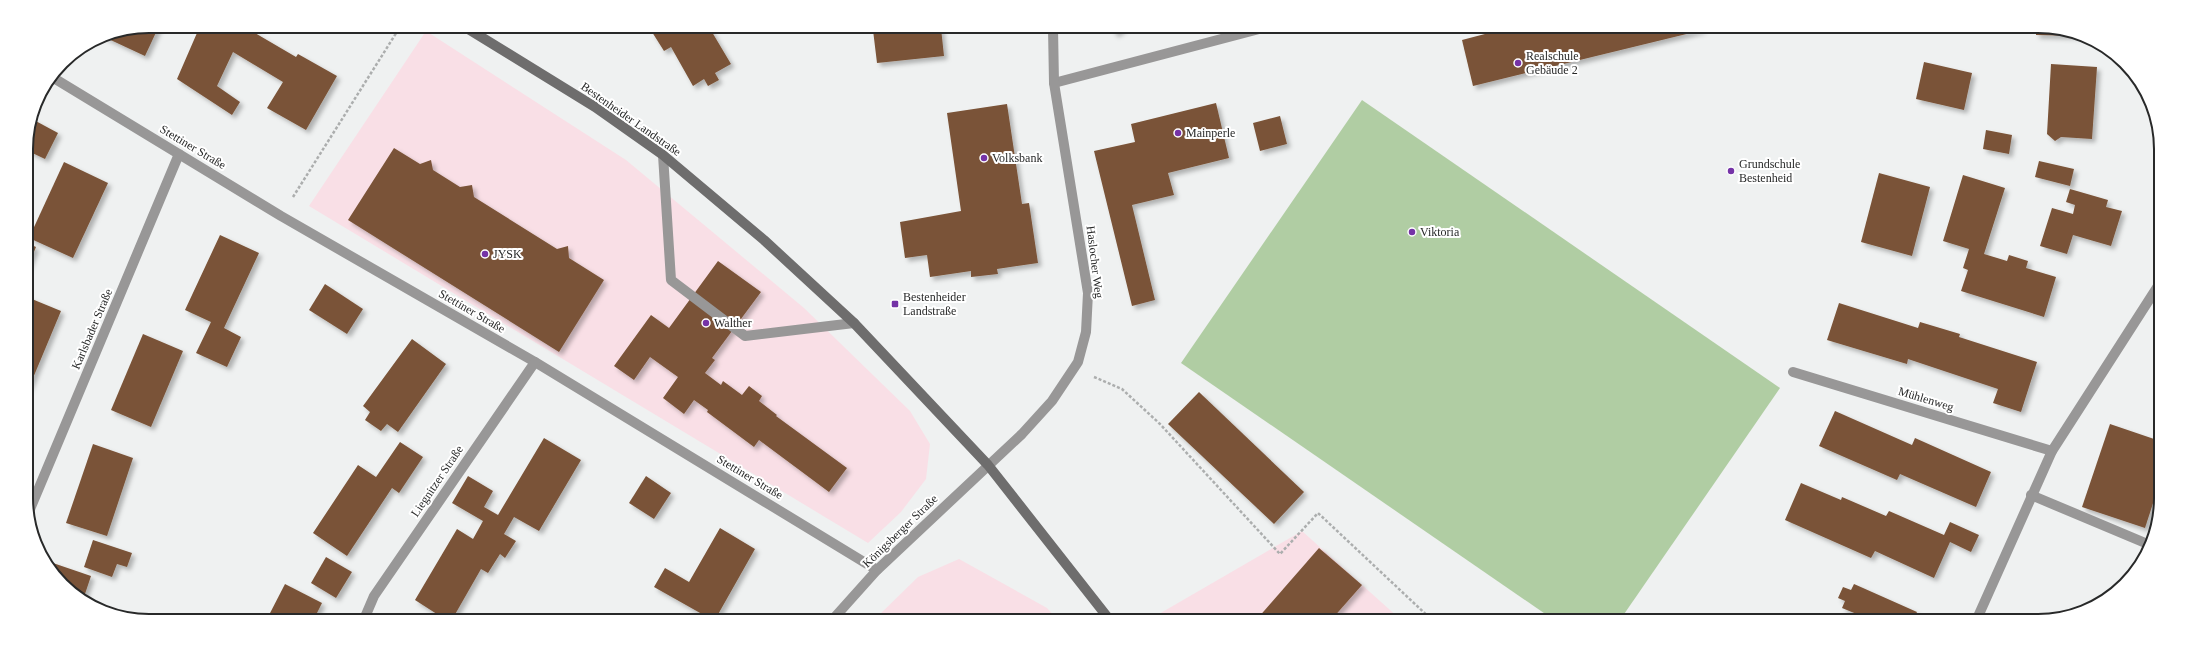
<svg xmlns="http://www.w3.org/2000/svg" width="2187" height="647" font-family="'Times New Roman',serif">
<style>
.commercial{fill:#f9dfe6}
.green{fill:#b0cda3}
.building{fill:#7a5337;filter:url(#shadow)}
.lines{fill:none;stroke-linecap:round;stroke-linejoin:round}
.path{stroke:#acaeae;stroke-width:2.5;stroke-dasharray:3 2;stroke-linecap:butt}
.lane{stroke:#989797;stroke-width:10}
.street{stroke:#989797;stroke-width:10}
.secondary{stroke:#6e6d6d;stroke-width:10}
.poi-dot{fill:#7533a7;stroke:#fff;stroke-width:1.5}
.labels{text-anchor:middle;stroke-width:4;stroke-linejoin:round;paint-order:stroke}
.poi-label{font-size:12px;fill:#282929;stroke:#fff;text-anchor:start}
.street-label{font-size:12px;fill:#282929;stroke:#fff}
.rim{fill:none;stroke:#282929;stroke-width:2}
</style>
<defs>
<filter id="shadow"><feDropShadow dx="3.5" dy="3.5" stdDeviation="2" flood-color="#0004"/></filter>
</defs>
<rect width="100%" height="100%" fill="#eff1f1"/>
<g class="commercial">
<path d="M426,31L626,160L804,308L910,411L930,444L926,479L901,512L868,543L309,206Z"/>
<path d="M1302,531L1400,619H1152V618Z"/>
<path d="M959,559L1047,608L1057,619L876,618L918,577Z"/>
</g>
<path class="green" d="M1362,100L1780,388L1620,620H1554L1181,363Z"/>
<g class="building">
<path d="M149,26H159L145,56L102,36Z"/>
<path d="M200,26H243L296,57L298,54L337,76L306,130L267,108L283,82L233,52L217,86L240,102L232,115L177,79Z"/>
<path d="M660,27H709L731,64L715,73L719,80L708,86L704,79L693,86L671,47L664,51L652,32Z"/>
<path d="M877,28H941L944,56L877,63L873,30H877Z"/>
<path d="M1111,28H1124L1115,34Z"/>
<path d="M1504,29H1703V30L1473,86L1462,40Z"/>
<path d="M2036,30H2069L2080,36L2036,35Z"/>
<path d="M1924,62L1972,73L1964,110L1916,99Z"/>
<path d="M2051,64L2097,67L2092,139L2061,137L2055,141L2047,134Z"/>
<path d="M1216,103L1229,158L1168,173L1174,195L1132,205L1155,300L1132,306L1094,151L1135,142L1131,124Z"/>
<path d="M1007,104L1022,204L1029,203L1038,263L997,269L998,274L971,277V271L930,277L927,255L905,258L900,222L961,211L947,113Z"/>
<path d="M1280,116L1287,144L1260,151L1253,123Z"/>
<path d="M32,119L58,133L45,159L26,150Z"/>
<path d="M1986,130L2012,135L2009,154L1983,149Z"/>
<path d="M394,148L420,164L431,160L433,170L460,187L472,185L474,197L557,249L568,246L569,258L604,280L559,352L348,220Z"/>
<path d="M2039,161L2074,169L2070,186L2035,177Z"/>
<path d="M64,162L108,183L73,258L29,238Z"/>
<path d="M1879,173L1930,187L1912,256L1861,242Z"/>
<path d="M1963,175L2005,188L1984,254L2007,261L2009,255L2028,261L2026,268L2056,277L2044,317L1961,291L1968,270L1963,268L1969,249L1943,241Z"/>
<path d="M2070,189L2108,200L2106,207L2122,211L2111,246L2073,235L2067,254L2040,246L2052,208L2073,214L2075,205L2066,202Z"/>
<path d="M220,235L259,253L224,328L241,337L227,367L196,353L211,322L185,310Z"/>
<path d="M27,243L36,247L27,269Z"/>
<path d="M718,261L761,292L712,358L715,360L705,373L721,385L723,381L742,395L749,386L762,396L759,401L777,415L776,416L847,468L829,492L759,440L754,447L707,412L708,410L694,400L684,414L663,398L678,377L650,357L634,380L614,366L651,315L669,328Z"/>
<path d="M325,284L363,309L347,334L309,310Z"/>
<path d="M27,297L61,311L28,390L27,340Z"/>
<path d="M1839,303L1918,328L1920,322L1960,334L1959,337L2037,362L2021,412L1993,403L1998,389L1908,359L1907,364L1827,340Z"/>
<path d="M143,334L183,351L151,427L111,410Z"/>
<path d="M412,339L446,364L398,432L387,424L381,431L365,420L370,412L363,406Z"/>
<path d="M2157,385H2158L2157,398L2153,397Z"/>
<path d="M1199,392L1304,492L1274,524L1168,424Z"/>
<path d="M1835,411L1912,445L1915,438L1991,472L1976,507L1900,474L1897,480L1819,446Z"/>
<path d="M2110,424L2157,440V491L2145,528L2082,507Z"/>
<path d="M544,438L581,460L539,531L514,517L504,534L516,541L505,558L500,554L488,573L481,569L453,618H443L415,600L457,529L473,539L483,521L452,503L468,476L493,491L484,507L498,515Z"/>
<path d="M400,442L423,457L399,493L392,488L347,556L313,533L358,465L376,477Z"/>
<path d="M93,444L133,458L107,536L66,523Z"/>
<path d="M646,476L671,493L654,519L629,503Z"/>
<path d="M1801,483L1841,500L1842,497L1886,516L1889,511L1944,535L1950,522L1979,535L1971,552L1950,542L1934,578L1875,551L1871,558L1785,520Z"/>
<path d="M720,528L755,549L716,618H709L654,587L665,568L689,582Z"/>
<path d="M93,540L132,553L127,567L117,564L112,577L84,567Z"/>
<path d="M1319,548L1362,585L1332,619H1257Z"/>
<path d="M326,557L352,572L336,598L311,583Z"/>
<path d="M50,562L91,576L83,600L57,579Z"/>
<path d="M285,584L322,603L315,617H268Z"/>
<path d="M1854,584L1917,612L1913,620H1862L1864,617L1842,608L1845,601L1838,598L1843,587L1851,590Z"/>
</g>
<g class="lines">
<g class="path">
<path d="M293,197L400,27"/>
<path d="M1094,377L1122,389L1160,424L1280,554L1318,513L1432,620"/>
</g>
<path class="lane" d="M663,155L671,280L745,336L854,323"/>
<g class="street">
<path d="M52,77L281,216L535,362L877,570"/>
<path d="M1054,83L1263,28"/>
<path d="M1793,372L2052,451"/>
<path d="M2031,495L2150,545"/>
<path d="M28,514L179,154"/>
<path d="M365,617L374,596L535,362"/>
<path d="M834,618L877,570L1022,434L1052,401L1078,362L1086,332L1088,293L1054,83L1053,28"/>
<path d="M1976,621L2052,451L2158,286"/>
</g>
<path class="secondary" d="M465,27L595,107L663,155L764,240L854,323L988,465L1109,619"/>
</g>
<g class="poi-dot">
<circle cx="1518" cy="63" r="4"/>
<circle cx="1178" cy="133" r="4"/>
<circle cx="984" cy="158" r="4"/>
<circle cx="1731" cy="171" r="4"/>
<circle cx="1412" cy="232" r="4"/>
<circle cx="485" cy="254" r="4"/>
<rect x="891" y="300" width="8" height="8" rx="2"/>
<circle cx="706" cy="323" r="4"/>
</g>
<g class="labels">
<g class="poi-label">
<text x="1526" y="60">Realschule<tspan x="1526" dy="14">Gebäude 2</tspan></text>
<text x="1186" y="137">Mainperle</text>
<text x="992" y="162">Volksbank</text>
<text x="1739" y="168">Grundschule<tspan x="1739" dy="14">Bestenheid</tspan></text>
<text x="1420" y="236">Viktoria</text>
<text x="493" y="258">JYSK</text>
<text x="903" y="301">Bestenheider<tspan x="903" dy="14">Landstraße</tspan></text>
<text x="714" y="327">Walther</text>
</g>
<g class="street-label">
<text transform="translate(631 119) rotate(35)" y="4">Bestenheider Landstraße</text>
<text transform="translate(193 147) rotate(31)" y="4">Stettiner Straße</text>
<text transform="translate(1095 262) rotate(83)" y="4">Haslocher Weg</text>
<text transform="translate(472 311) rotate(30)" y="4">Stettiner Straße</text>
<text transform="translate(92 329) rotate(-67)" y="4">Karlsbader Straße</text>
<text transform="translate(1926 399) rotate(17)" y="4">Mühlenweg</text>
<text transform="translate(750 477) rotate(31)" y="4">Stettiner Straße</text>
<text transform="translate(437 481) rotate(-56)" y="4">Liegnitzer Straße</text>
<text transform="translate(900 531) rotate(-44)" y="4">Königsberger Straße</text>
</g>
</g>
<path d="M0 0H2187V647H0ZM149 33H2038A116 116 0 0 1 2154 149V498A116 116 0 0 1 2038 614H149A116 116 0 0 1 33 498V149A116 116 0 0 1 149 33Z" fill="#fff" fill-rule="evenodd"/>
<path class="rim" d="M149 33H2038A116 116 0 0 1 2154 149V498A116 116 0 0 1 2038 614H149A116 116 0 0 1 33 498V149A116 116 0 0 1 149 33Z"/>
</svg>
